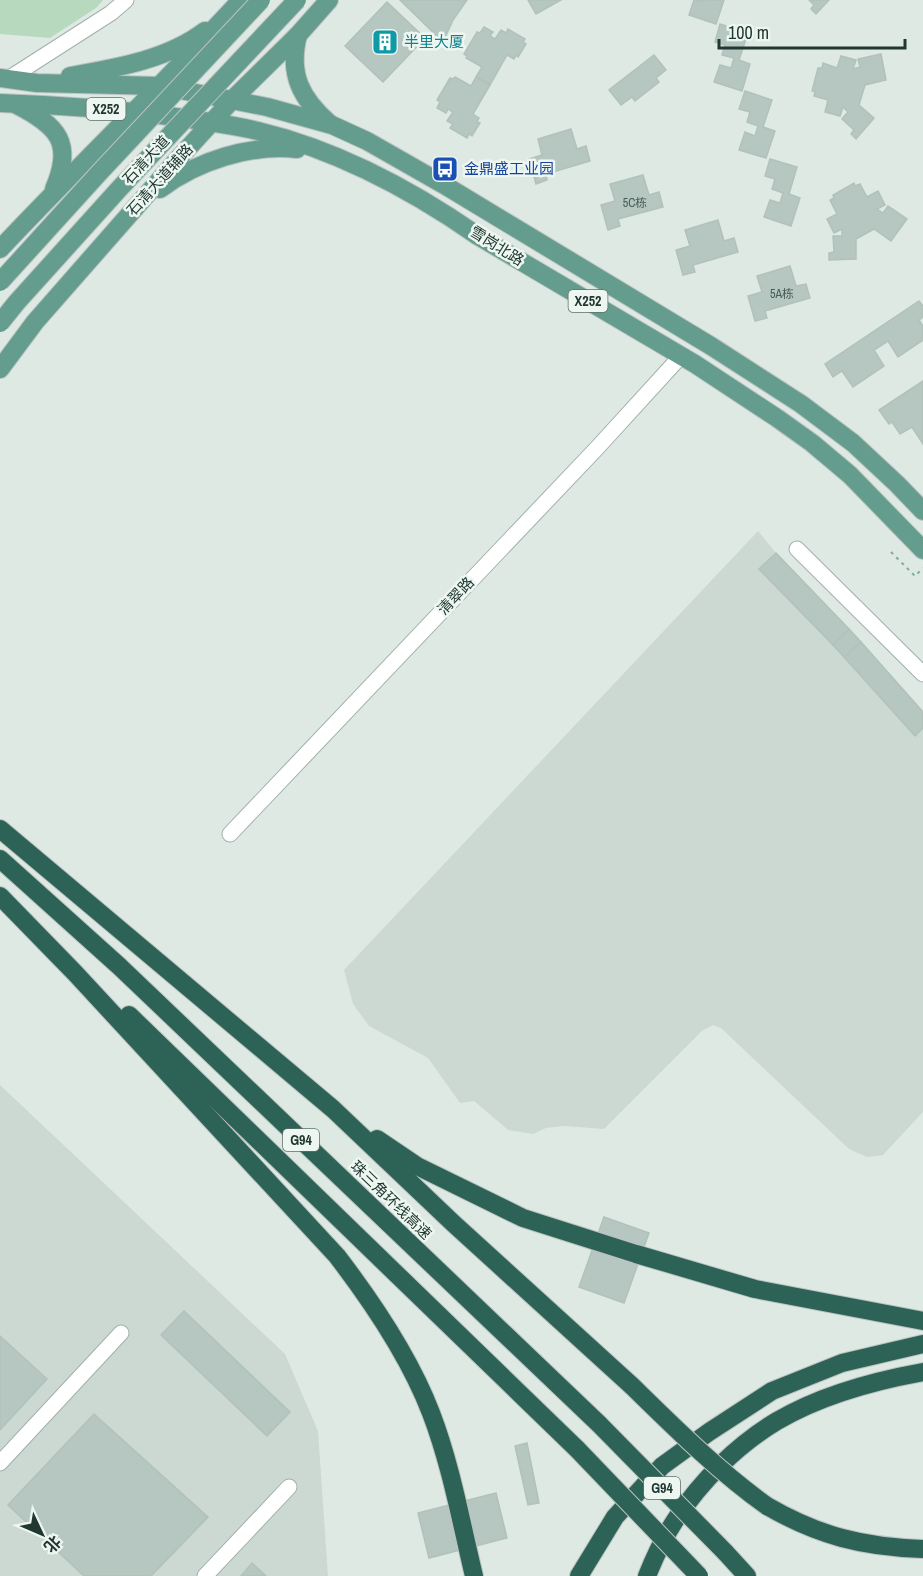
<svg xmlns="http://www.w3.org/2000/svg" width="923" height="1576" font-family="'Archivo Narrow','Noto Sans SC',sans-serif">
<style>
.built{fill:#ccd9d3}
.green{fill:#b7dabf}
.building{fill:#b6c6c0;stroke:#b1c2ba;stroke-width:1.5}
.lines{fill:none;stroke-linecap:round;stroke-linejoin:round}
.minor-casing{stroke:#a1b0ab;stroke-width:17}
.major-casing{stroke:#bcc3c1;stroke-width:20}
.highway-casing{stroke:#bcc3c1;stroke-width:20}
.path{stroke:#7fab9c;stroke-width:2;stroke-dasharray:3 4.5;stroke-linecap:butt}
.minor{stroke:#fff;stroke-width:15}
.major{stroke:#649d8d;stroke-width:18}
.highway{stroke:#2d6356;stroke-width:18}
.major-bridge-casing{stroke:#bcc3c1;stroke-width:20;stroke-linecap:butt}
.highway-bridge-casing{stroke:#bcc3c1;stroke-width:20;stroke-linecap:butt}
.major-bridge{stroke:#649d8d;stroke-width:18}
.highway-bridge{stroke:#2d6356;stroke-width:18}
.labels{text-anchor:middle;stroke-width:5;stroke-linejoin:round;paint-order:stroke}
.number-label{font-size:12px;fill:#465c55}
.shield{fill:#eef6f2;stroke:#5e716b;stroke-width:1.5}
.shield-label{font-size:14px;font-weight:bold;fill:#203831}
.culture-label{font-size:15px;fill:#0d838f;stroke:#eef6f2;text-anchor:start}
.street-label{font-size:15px;fill:#203831;stroke:#eef6f2}
.transit-label{font-size:15px;fill:#164399;stroke:#eef6f2;text-anchor:start}
</style>
<rect width="100%" height="100%" fill="#dee9e4"/>
<g class="built">
<path d="M758,531L776,553L849,629L923,712V1112L883,1155L867,1157L849,1149L721,1028L713,1025L702,1031L604,1129L564,1126L546,1128L533,1134L508,1130L474,1101L460,1103L428,1058L369,1026L353,1004L344,970Z"/>
<path d="M0,1085L285,1354L318,1431L328,1576H0Z"/>
</g>
<path class="green" d="M0,0H103L96,8L50,38L0,34Z"/>
<g class="building">
<path d="M400,0H467L453,20L443,42Z"/>
<path d="M528,0H561L536,14Z"/>
<path d="M694,0L705,1L706,0H724L716,24L689,15Z"/>
<path d="M809,0H829L816,14L811,9L814,5Z"/>
<path d="M387,2L425,38L383,82L345,46Z"/>
<path d="M720,24L748,33L739,60L750,64L742,91L714,82L720,65L731,68L734,58L722,55L725,45L715,42Z"/>
<path d="M484,27L493,32L490,36L495,39L501,30L506,33L508,29L525,39L523,42L526,44L518,57L516,55L514,59L507,55L490,85L476,77L482,67L466,58L467,56L464,54L477,32L480,33Z"/>
<path d="M881,54L886,80L865,85L859,105L874,118L856,139L851,134L854,130L842,119L848,112L843,107L840,116L825,112L828,100L814,96L815,91H812L818,68H822L823,63L837,68L841,56L856,60L853,69L860,67L858,59Z"/>
<path d="M654,55L666,70L656,78L659,82L635,101L632,97L621,105L609,90Z"/>
<path d="M455,77L471,86L476,77L490,85L473,114L479,118L477,122L480,123L472,136L469,134L467,138L450,128L453,124L447,121L453,112L448,109L446,113L437,108L440,102L437,100L450,78L453,79Z"/>
<path d="M745,91L772,100L763,127L775,131L766,158L739,150L745,132L755,136L758,126L747,122L750,112L739,109Z"/>
<path d="M571,129L577,149L586,146L590,161L546,174L547,180L536,184L529,159L542,155L538,139Z"/>
<path d="M770,159L797,167L789,194L800,198L791,226L764,217L770,200L780,203L783,193L772,189L775,179L765,176Z"/>
<path d="M643,175L649,195L659,192L663,207L618,219L620,226L608,230L601,205L615,201L610,184Z"/>
<path d="M854,183L855,186L860,184L867,197L878,191L885,205L877,209L883,213L888,206L907,219L891,241L874,229L856,239V259L829,260V253L834,252L833,236H842V229L834,233L827,219L837,214L830,200L834,198L833,195Z"/>
<path d="M718,220L724,241L734,238L738,252L693,265L695,272L683,275L676,250L690,246L685,230Z"/>
<path d="M790,266L796,286L806,284L810,298L765,311L767,318L755,321L748,296L762,292L757,276Z"/>
<path d="M919,301L923,306V317L919,320L923,326V340L898,357L888,341L874,350L884,366L853,387L842,371L833,377L825,364Z"/>
<path d="M923,381V444L912,427L900,434L892,422L889,424L879,410Z"/>
<path d="M776,553L849,629L833,645L759,569Z"/>
<path d="M849,629L861,642L844,657L833,645Z"/>
<path d="M861,642L923,712V728L915,736L844,657Z"/>
<path d="M604,1217L649,1233L624,1303L579,1287Z"/>
<path d="M184,1311L290,1412L267,1436L161,1335Z"/>
<path d="M0,1336L47,1379L0,1430Z"/>
<path d="M94,1414L208,1517L151,1576H84L8,1505Z"/>
<path d="M527,1443L539,1503L528,1505L515,1446Z"/>
<path d="M496,1493L507,1538L429,1558L418,1513Z"/>
<path d="M252,1563L266,1576H241Z"/>
</g>
<g class="lines">
<defs>
<g id="minor">
<path d="M8,79L111,13L126,0"/>
<path d="M797,549L923,674"/>
<path d="M230,834L597,448L681,356"/>
<path d="M0,1463L121,1333"/>
<path d="M205,1576L289,1487"/>
</g>
<g id="major">
<path d="M298,35C288,74 301,99 330,124"/>
<path d="M70,76C115,68 167,60 205,31"/>
<path d="M0,78L37,83L160,86L267,107L332,125L367,141L446,186L711,346L801,404L853,443L897,484L923,511"/>
<path d="M0,103C56,105 112,109 168,116C198,120 228,124 258,131C337,150 412,190 478,236L695,364L777,418L812,443L850,475L923,550"/>
<path d="M17,105C58,126 74,143 54,189"/>
<path d="M160,189C197,161 250,144 297,149"/>
<path d="M0,249C79,165 163,85 241,0"/>
<path d="M0,369L35,322L178,159L233,99L298,35L329,0"/>
</g>
<g id="highway">
<path d="M0,829L333,1109L454,1224L632,1386"/>
<path d="M0,859L119,966L599,1424"/>
<path d="M0,896L75,973L337,1256C373,1303 410,1358 431,1413C451,1465 461,1522 474,1576"/>
<path d="M129,1015L577,1449"/>
<path d="M377,1139L417,1166L523,1218L636,1254L755,1289L923,1321"/>
<path d="M767,1506C819,1536 863,1547 923,1549"/>
<path d="M725,1552L747,1576"/>
<path d="M579,1576L615,1517L662,1466L709,1432L772,1391L842,1363L923,1344"/>
<path d="M647,1576C655,1556 664,1537 676,1519C701,1481 737,1445 777,1421C821,1395 873,1381 923,1372"/>
</g>
</defs>
<use href="#minor" class="minor-casing"/>
<use href="#major" class="major-casing"/>
<use href="#highway" class="highway-casing"/>
<path class="path" d="M891,552L915,576L923,568"/>
<use href="#minor" class="minor"/>
<use href="#major" class="major"/>
<use href="#highway" class="highway"/>
<defs>
<g id="major-bridge">
<path d="M0,282L99,173L261,0"/>
<path d="M0,323L17,302L119,189L297,0"/>
</g>
<g id="highway-bridge">
<path d="M632,1386C675,1428 718,1471 767,1506"/>
<path d="M599,1424L725,1552"/>
<path d="M577,1449L699,1576"/>
</g>
</defs>
<use href="#major-bridge" class="major-bridge-casing"/>
<use href="#highway-bridge" class="highway-bridge-casing"/>
<use href="#major-bridge" class="major-bridge"/>
<use href="#highway-bridge" class="highway-bridge"/>
</g>
<defs>
<symbol id="building-square" viewBox="-11 -11 22 22"><rect x="-9" y="-9" width="18" height="18" rx="4" fill="#0f9aa8" stroke="#eef6f2"/><path d="M-4-6H4V6H1V3H-1V6H-4ZM-2.5-4.3h1.7v1.8h-1.7ZM.8-4.3h1.7v1.8H.8ZM-2.5-1h1.7V.8h-1.7ZM.8-1h1.7V.8H.8Z" fill="#fff"/></symbol>
<symbol id="bus-square" viewBox="-11 -11 22 22"><rect x="-9" y="-9" width="18" height="18" rx="4" fill="#1a4fb4" stroke="#eef6f2"/><path d="M-5-6H5V4H4V6H2V4H-2V6H-4V4H-5ZM-3.5-4V0h7V-4ZM-3.5 1.2v1.5H-2V1.2ZM2 1.2v1.5H3.5V1.2Z" fill="#fff"/></symbol>
</defs>
<g fill-rule="evenodd">
<use href="#building-square" x="370" y="27" width="30" height="30"/>
<use href="#bus-square" x="430" y="154" width="30" height="30"/>
</g>
<g class="labels">
<g class="number-label">
<text x="635" y="207">5C栋</text>
<text x="782" y="298">5A栋</text>
</g>
<g class="shield">
<rect x="86.5" y="98" width="39" height="22" rx="4.5"/>
<rect x="568.5" y="290" width="39" height="22" rx="4.5"/>
<rect x="283" y="1129" width="36" height="22" rx="4.5"/>
<rect x="644" y="1477" width="36" height="22" rx="4.5"/>
</g>
<g class="shield-label">
<text x="106" y="114">X252</text>
<text x="588" y="306">X252</text>
<text x="301" y="1145">G94</text>
<text x="662" y="1493">G94</text>
</g>
<g class="culture-label">
<text x="404" y="47">半里大厦</text>
</g>
<g class="street-label">
<text transform="translate(146 160) rotate(-47)" y="5">石清大道</text>
<text transform="translate(160 180) rotate(-48)" y="5">石清大道辅路</text>
<text transform="translate(497 246) rotate(32)" y="5">雪岗北路</text>
<text transform="translate(456 596) rotate(-47)" y="5">清翠路</text>
<text transform="translate(391 1200) rotate(44)" y="5">珠三角环线高速</text>
</g>
<g class="transit-label">
<text x="464" y="174">金鼎盛工业园</text>
</g>
</g>
<g transform="translate(42 1534) rotate(134)" stroke="#eef6f2" stroke-width="4.5" paint-order="stroke">
<path d="M0-4.5L10 22L0 15L-10 22Z" fill="#203831"/>
<text y="-9" font-size="16" font-weight="bold" text-anchor="middle" fill="#203831">北</text>
</g>
<path d="M719 39v9h186v-9" fill="none" stroke="#203831" stroke-width="3"/>
<text x="728" y="39" font-size="18" fill="#203831" stroke="#eef6f2" stroke-width="4.5" paint-order="stroke">100 m</text>
</svg>
